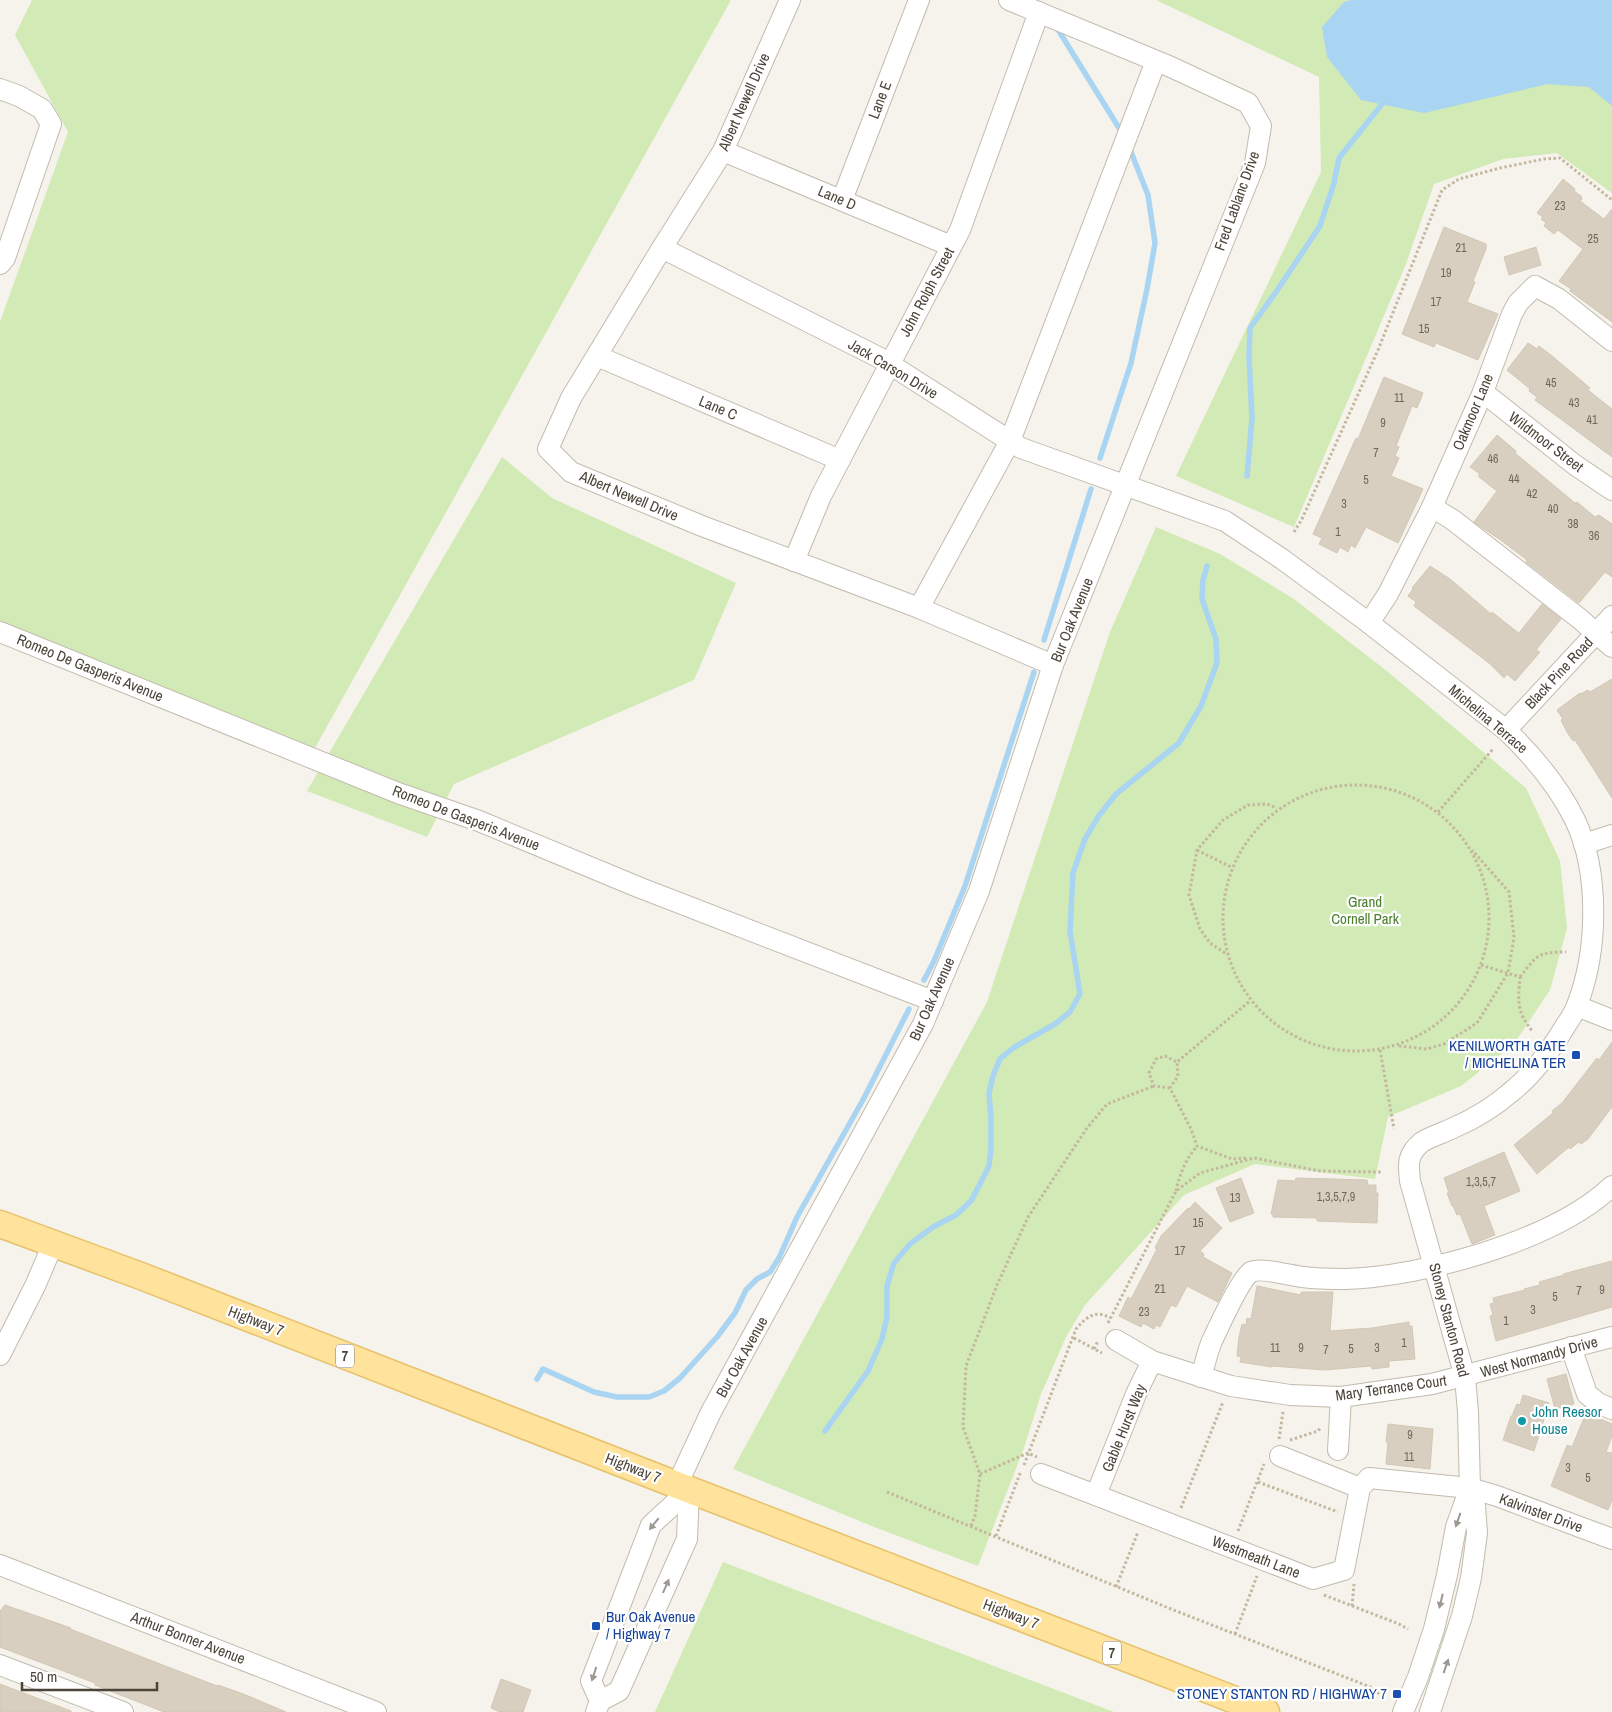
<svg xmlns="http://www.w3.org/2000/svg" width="1612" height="1712" font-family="'Archivo Narrow',sans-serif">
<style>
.green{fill:#d2eab5}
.water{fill:#a9d4f2}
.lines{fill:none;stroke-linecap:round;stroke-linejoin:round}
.stream{stroke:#a9d4f2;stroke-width:5.5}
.building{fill:#d8cfc1;stroke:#d3c7b4}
.minor-casing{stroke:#c2bbae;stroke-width:22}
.major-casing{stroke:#e6c16a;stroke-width:29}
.path{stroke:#c4b79f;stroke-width:3;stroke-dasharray:2.5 2.5;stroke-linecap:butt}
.minor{stroke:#fff;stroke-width:20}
.major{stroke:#ffe39c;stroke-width:26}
.oneway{fill:#9c9892}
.transit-dot{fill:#1a4fb4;stroke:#fff;stroke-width:2}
.culture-dot{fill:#0f9aa8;stroke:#fff;stroke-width:2}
.labels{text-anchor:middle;stroke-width:4.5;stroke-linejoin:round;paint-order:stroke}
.number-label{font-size:12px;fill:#6e675b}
.shield{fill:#fff;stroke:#817c74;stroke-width:1}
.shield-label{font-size:14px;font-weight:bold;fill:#4b4439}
.street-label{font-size:15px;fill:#4b4439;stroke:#fff}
.park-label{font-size:15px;fill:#4a7f2a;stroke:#fff}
.transit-label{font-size:15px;fill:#164399;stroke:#fff;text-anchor:end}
.culture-label{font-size:15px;fill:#0d838f;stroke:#fff;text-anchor:start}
</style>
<rect width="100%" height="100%" fill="#f6f3ec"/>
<g class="green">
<path d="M32,0H731L306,764L0,642V322L68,132L15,35Z"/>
<path d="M1156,0H1612V193L1557,153L1503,159L1434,184L1406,264L1294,527L1176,476L1321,172L1319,77Z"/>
<path d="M502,457L552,498L736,583L694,680L454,784L427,837L307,791Z"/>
<path d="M1156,527L1220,554L1294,599L1388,672L1526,788L1560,861L1567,928L1550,990L1514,1044L1461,1086L1388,1117L1375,1179L1255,1164L1184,1195L1085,1305L1066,1337L1041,1394L1024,1448L978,1566L874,1527L733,1469L987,1002L1110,632Z"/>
<path d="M723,1562L1114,1712H655Z"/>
</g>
<path class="water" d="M1351,0H1612V106L1589,87L1548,84L1424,113L1361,100L1327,57L1322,27L1344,2Z"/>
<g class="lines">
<g class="stream">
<path d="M1057,28L1119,128"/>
<path d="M1100,458L1131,363L1147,289L1155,243L1148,195L1131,152"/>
<path d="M1247,476L1252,418L1249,358L1250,328L1276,292L1320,226L1334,183L1339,158L1382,104"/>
<path d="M1044,640L1091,489"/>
<path d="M924,980L934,961L965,886L1034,672"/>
<path d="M537,1379L543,1369L594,1392L617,1397H649L664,1391L680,1378L717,1337L735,1313L746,1290L757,1279L770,1272L779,1258L797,1217L864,1098L909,1009"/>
<path d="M825,1431L868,1371L882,1339L887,1317V1286L894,1263L910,1244L933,1227L956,1215L971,1201L980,1184L989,1166L991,1148V1119L989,1093L993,1076L1000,1059L1013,1048L1055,1024L1070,1012L1080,994L1070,931L1073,873L1085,839L1098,817L1116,794L1179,743L1201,706L1217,663L1216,639L1202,599L1203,580L1207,566"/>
</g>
</g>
<g class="building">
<path d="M1563,179L1575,189L1574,191L1581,196L1582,199L1580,201L1604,219L1612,209V322L1570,291L1571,289L1559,281L1583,249L1558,230L1554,234L1544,226L1546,223L1541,219L1543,217L1537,213Z"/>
<path d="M1444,227L1486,244V249L1473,281L1475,282L1467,302L1498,314L1478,360L1436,343L1434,347L1402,334Z"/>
<path d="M1536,247L1541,265L1509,275L1504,257Z"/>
<path d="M1528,343L1537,349L1539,346L1552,356L1590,388L1588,390L1612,409V457L1535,400L1537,397L1529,391L1530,389L1507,370Z"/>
<path d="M1384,377L1423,393L1417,408L1412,406L1396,446L1399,447L1395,456L1399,458L1391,476L1423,489L1398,543L1366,527L1355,548L1351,545L1348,552L1340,547L1337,553L1319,544L1322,538L1313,534L1356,438L1358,439Z"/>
<path d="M1497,435L1516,451L1515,453L1575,503L1577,502L1595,517L1599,515L1612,524V577L1605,572L1579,603L1526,562L1527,560L1502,541L1474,522L1497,491L1479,477V473L1470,467Z"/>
<path d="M1430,566L1450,579L1491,614L1492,612L1516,631L1519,633L1542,604L1561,619L1536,650L1540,652L1515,681L1507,674L1504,678L1489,663L1414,606L1416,602L1408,596L1413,589L1412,588Z"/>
<path d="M1612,679V798L1575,740L1573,741L1567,732L1561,720L1563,719L1557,710L1580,693L1581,694L1588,690L1590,692Z"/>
<path d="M1612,1042V1107L1588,1139L1581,1144L1579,1142L1570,1149L1569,1147L1537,1174L1514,1145L1553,1113L1552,1111L1562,1103L1597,1058L1599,1060Z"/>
<path d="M1504,1152L1520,1191L1484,1206L1495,1235L1472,1244L1460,1214L1457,1215L1453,1206H1452L1447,1193H1449L1444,1178Z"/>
<path d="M1241,1178L1254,1213L1230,1222L1216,1188Z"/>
<path d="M1296,1178L1367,1180L1368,1185H1376V1193H1378L1377,1223L1317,1221V1218L1273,1217V1214H1271L1278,1180L1295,1181Z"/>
<path d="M1195,1202L1222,1228L1200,1251L1204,1254L1203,1257L1232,1273L1218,1302L1187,1286L1176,1307L1171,1305L1160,1327L1156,1325L1154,1329L1143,1323L1141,1327L1119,1316L1128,1297L1131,1299L1157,1249L1155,1248L1161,1236L1188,1208L1189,1209Z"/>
<path d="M1612,1261V1307L1496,1341L1490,1316L1493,1315L1490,1304L1494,1303L1493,1298L1525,1290L1524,1289L1540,1285L1539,1282L1564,1275L1563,1274Z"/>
<path d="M1257,1286L1301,1295V1292H1333L1330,1331L1372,1328L1409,1322V1326H1412L1415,1359L1389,1361V1367L1372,1369L1371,1366L1325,1370L1272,1366V1367L1240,1362L1241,1357L1237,1356L1239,1337L1242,1324L1246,1325L1247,1318L1251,1319Z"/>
<path d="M1566,1374L1574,1404L1555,1409L1547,1379Z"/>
<path d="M1523,1395L1549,1403L1534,1451L1503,1440L1511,1416H1512L1517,1404L1520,1405Z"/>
<path d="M1586,1413L1612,1424V1436L1606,1452L1612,1453V1500L1608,1510L1551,1486L1567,1445L1572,1447Z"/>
<path d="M1388,1424L1433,1429L1430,1469L1386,1464L1388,1443L1386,1442Z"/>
<path d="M5,1605L71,1628L70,1629L217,1686L218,1685L246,1695L286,1712H164L95,1685V1683L0,1647V1611Z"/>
<path d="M501,1679L531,1690L523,1712H500L491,1708Z"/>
<path d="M0,1684L71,1711V1712H0Z"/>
</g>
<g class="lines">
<defs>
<g id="minor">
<path d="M790,0L723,151L662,248L571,398L548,449L571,472L702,526L919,608L1053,665"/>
<path d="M0,89L19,96L42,109L51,124L5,258L0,264"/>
<path d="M723,151L951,246"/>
<path d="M842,200L919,0"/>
<path d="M662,248L880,358L1021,448L1225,521L1282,559L1369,623L1506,730C1534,757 1558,785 1575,820C1600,873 1598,951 1577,1005C1575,1012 1570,1019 1566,1025C1551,1050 1534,1074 1511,1092C1494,1107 1474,1119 1453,1128C1443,1133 1432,1136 1422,1142C1407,1154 1408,1164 1410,1181L1465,1377L1468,1412L1470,1488L1475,1506L1477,1533L1471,1578L1462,1616L1430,1712"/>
<path d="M597,356L840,460"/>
<path d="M1483,392L1575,465L1612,490"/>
<path d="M1432,507L1453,520L1580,619L1612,647"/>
<path d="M794,561L821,496L960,230L1039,12"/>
<path d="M919,608L1010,441L1156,61"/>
<path d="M1369,623L1388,594L1432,507L1483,392L1512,314L1518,303L1535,286L1559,299L1612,341"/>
<path d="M0,632L398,793L479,821L638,887L933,1001"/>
<path d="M1506,730L1612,616"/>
<path d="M1584,844L1612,835"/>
<path d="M1577,1006L1612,1020"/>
<path d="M1116,1340L1152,1361L1231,1386L1290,1395L1341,1397L1432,1384L1612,1337"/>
<path d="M1571,1347L1587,1394L1598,1403L1612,1409"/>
<path d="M0,1355L35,1286L53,1244"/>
<path d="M1201,1377C1205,1365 1207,1352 1212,1341C1218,1328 1241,1278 1251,1272C1261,1267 1292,1276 1303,1277C1317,1279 1331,1279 1345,1279C1422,1277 1556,1240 1612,1186"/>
<path d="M1338,1450L1341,1397"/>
<path d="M1280,1456L1360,1488"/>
<path d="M1041,1474L1313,1579L1344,1570L1360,1488L1369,1478L1470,1488L1497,1496L1612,1539"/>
<path d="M677,1485L711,1412L923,1024L979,891L1053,665L1255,163L1261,126L1248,103L1171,67L1009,0"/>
<path d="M1096,1495L1136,1394L1152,1361"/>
<path d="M0,1565L376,1712"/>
<path d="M0,1665L123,1712"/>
<path d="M600,1701L591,1681L651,1525L689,1490"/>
<path d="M596,1712L600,1701L619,1691L687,1539L689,1490"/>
<path d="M1403,1712L1418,1677L1434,1629L1447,1575L1456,1527L1470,1488"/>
</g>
<path id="major" d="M0,1224L141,1276L677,1485L1266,1712"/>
</defs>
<use href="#minor" class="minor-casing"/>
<use href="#major" class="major-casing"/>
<g class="path">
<path d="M1294,532L1302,519L1378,350L1442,190L1459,179L1500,168L1544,159L1560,158L1612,200"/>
<circle cx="1356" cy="918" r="133"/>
<path d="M1438,812L1493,749"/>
<path d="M1197,850L1231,867"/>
<path d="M1225,953L1210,943L1200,929L1189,895L1197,850L1223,820L1248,805L1267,804L1277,808"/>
<path d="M1481,965L1520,977C1518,1004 1516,1010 1533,1032"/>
<path d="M1520,977C1537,955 1538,952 1566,952"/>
<path d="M1399,1046L1427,1049L1444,1044L1477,1023L1508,973L1514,937L1509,892L1472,850"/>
<path d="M1380,1050L1394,1129"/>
<path d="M1170,1088L1154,1086L1149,1073L1156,1059L1165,1056L1177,1062"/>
<path d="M1246,1158L1232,1159L1197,1146L1191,1129L1170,1088L1178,1076L1177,1062L1250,1001"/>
<path d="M1176,1191C1179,1175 1186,1159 1197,1146"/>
<path d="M1108,1323L1176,1191L1200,1173L1254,1158L1320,1171L1381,1172"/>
<path d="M1074,1338L1102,1353"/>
<path d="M1094,1349L1098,1341"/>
<path d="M1279,1439L1283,1412"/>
<path d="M1290,1440L1318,1431L1321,1427"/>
<path d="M1024,1465L1076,1329C1086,1317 1096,1309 1110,1318"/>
<path d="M980,1474L1028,1453L1037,1457"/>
<path d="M1258,1482L1338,1512"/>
<path d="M887,1492L1171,1609L1373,1688L1383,1698"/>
<path d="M1181,1508L1223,1402"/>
<path d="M971,1526L975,1516L980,1474L963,1427L966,1366L997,1285L1028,1217L1087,1128L1107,1104L1154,1086"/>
<path d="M1238,1531L1264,1464"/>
<path d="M996,1536L1021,1471"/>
<path d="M1116,1587L1138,1532"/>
<path d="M1324,1595L1399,1624L1408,1629"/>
<path d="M1352,1606L1354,1584"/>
<path d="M1235,1634L1257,1576"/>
</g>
<use href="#minor" class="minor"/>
<use href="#major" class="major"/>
</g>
<defs><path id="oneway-solid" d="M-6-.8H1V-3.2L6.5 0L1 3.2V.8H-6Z" transform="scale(1.25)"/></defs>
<g class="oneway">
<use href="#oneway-solid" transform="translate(1458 1520) rotate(109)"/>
<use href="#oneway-solid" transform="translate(654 1524) rotate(129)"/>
<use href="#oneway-solid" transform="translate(666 1586) rotate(-66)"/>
<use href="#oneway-solid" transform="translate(1441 1601) rotate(104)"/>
<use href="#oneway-solid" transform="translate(1446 1666) rotate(-71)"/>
<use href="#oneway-solid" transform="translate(594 1674) rotate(108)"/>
</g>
<g class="transit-dot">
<rect x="1571" y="1050" width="10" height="10" rx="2.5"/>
<rect x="591" y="1621" width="10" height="10" rx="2.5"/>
<rect x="1392" y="1689" width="10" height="10" rx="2.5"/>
</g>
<circle class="culture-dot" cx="1522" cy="1421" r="5"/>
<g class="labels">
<g class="number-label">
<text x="1560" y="210">23</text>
<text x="1593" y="243">25</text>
<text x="1461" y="252">21</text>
<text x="1446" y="277">19</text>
<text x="1436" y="306">17</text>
<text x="1424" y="333">15</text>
<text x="1551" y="387">45</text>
<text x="1399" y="402">11</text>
<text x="1574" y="407">43</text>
<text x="1592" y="424">41</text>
<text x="1383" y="427">9</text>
<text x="1376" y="457">7</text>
<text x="1493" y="463">46</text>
<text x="1514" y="483">44</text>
<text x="1366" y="484">5</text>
<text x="1532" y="498">42</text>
<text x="1344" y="508">3</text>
<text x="1553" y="513">40</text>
<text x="1573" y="528">38</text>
<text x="1338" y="536">1</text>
<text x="1594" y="540">36</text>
<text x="1481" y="1186">1,3,5,7</text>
<text x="1336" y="1201">1,3,5,7,9</text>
<text x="1235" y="1202">13</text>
<text x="1198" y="1227">15</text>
<text x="1180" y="1255">17</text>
<text x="1160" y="1293">21</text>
<text x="1602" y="1294">9</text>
<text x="1579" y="1295">7</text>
<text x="1555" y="1301">5</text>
<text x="1533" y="1314">3</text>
<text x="1144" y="1316">23</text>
<text x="1506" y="1325">1</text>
<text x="1404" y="1347">1</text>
<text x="1275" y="1352">11</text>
<text x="1301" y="1352">9</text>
<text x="1377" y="1352">3</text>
<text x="1351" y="1353">5</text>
<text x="1326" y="1354">7</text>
<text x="1410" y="1439">9</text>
<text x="1409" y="1461">11</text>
<text x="1568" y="1472">3</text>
<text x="1588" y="1482">5</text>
</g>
<g class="shield">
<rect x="336" y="1344.5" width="18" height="23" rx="4"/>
<rect x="1103" y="1641.5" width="18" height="23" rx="4"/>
</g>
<g class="shield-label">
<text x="345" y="1361">7</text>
<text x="1112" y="1658">7</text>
</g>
<g class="street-label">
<text transform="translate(880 100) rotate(-69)" y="5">Lane E</text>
<text transform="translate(744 102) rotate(-66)" y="5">Albert Newell Drive</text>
<text transform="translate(837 198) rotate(23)" y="5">Lane D</text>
<text transform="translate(1237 201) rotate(-70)" y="5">Fred Lablanc Drive</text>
<text transform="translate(927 292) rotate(-62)" y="5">John Rolph Street</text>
<text transform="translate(893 369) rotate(31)" y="5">Jack Carson Drive</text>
<text transform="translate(718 408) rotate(23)" y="5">Lane C</text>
<text transform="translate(1473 412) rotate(-67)" y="5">Oakmoor Lane</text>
<text transform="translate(1546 442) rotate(37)" y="5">Wildmoor Street</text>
<text transform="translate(629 496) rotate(23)" y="5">Albert Newell Drive</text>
<text transform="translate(1072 620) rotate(-68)" y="5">Bur Oak Avenue</text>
<text transform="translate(90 668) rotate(22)" y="5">Romeo De Gasperis Avenue</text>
<text transform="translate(1559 673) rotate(-47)" y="5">Black Pine Road</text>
<text transform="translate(1488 719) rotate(40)" y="5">Michelina Terrace</text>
<text transform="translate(466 818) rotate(21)" y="5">Romeo De Gasperis Avenue</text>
<text transform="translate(932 999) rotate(-66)" y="5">Bur Oak Avenue</text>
<text transform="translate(1449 1320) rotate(75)" y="5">Stoney Stanton Road</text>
<text transform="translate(256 1321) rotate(21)" y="5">Highway 7</text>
<text transform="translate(742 1357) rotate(-61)" y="5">Bur Oak Avenue</text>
<text transform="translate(1539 1357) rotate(-15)" y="5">West Normandy Drive</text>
<text transform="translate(1391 1388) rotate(-8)" y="5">Mary Terrance Court</text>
<text transform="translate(1124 1428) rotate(-68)" y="5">Gable Hurst Way</text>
<text transform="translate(633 1468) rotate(21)" y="5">Highway 7</text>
<text transform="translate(1541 1513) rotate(20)" y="5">Kalvinster Drive</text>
<text transform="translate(1256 1557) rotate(21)" y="5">Westmeath Lane</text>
<text transform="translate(1011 1614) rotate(21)" y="5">Highway 7</text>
<text transform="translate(188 1638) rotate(21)" y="5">Arthur Bonner Avenue</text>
</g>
<g class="park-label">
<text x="1365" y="907">Grand<tspan x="1365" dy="17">Cornell Park</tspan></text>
</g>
<g class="transit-label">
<text x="1566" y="1051">KENILWORTH GATE<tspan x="1566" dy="17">/ MICHELINA TER</tspan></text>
<text x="606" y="1622" text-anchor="start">Bur Oak Avenue<tspan x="606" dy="17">/ Highway 7</tspan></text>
<text x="1387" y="1699">STONEY STANTON RD / HIGHWAY 7</text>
</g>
<g class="culture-label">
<text x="1532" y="1417">John Reesor<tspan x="1532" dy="17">House</tspan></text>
</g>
</g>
<path d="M22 1682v8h135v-8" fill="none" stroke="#4b4439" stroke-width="2.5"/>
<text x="30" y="1682" font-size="15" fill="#4b4439" stroke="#ffffff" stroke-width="4" paint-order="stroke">50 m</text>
</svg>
